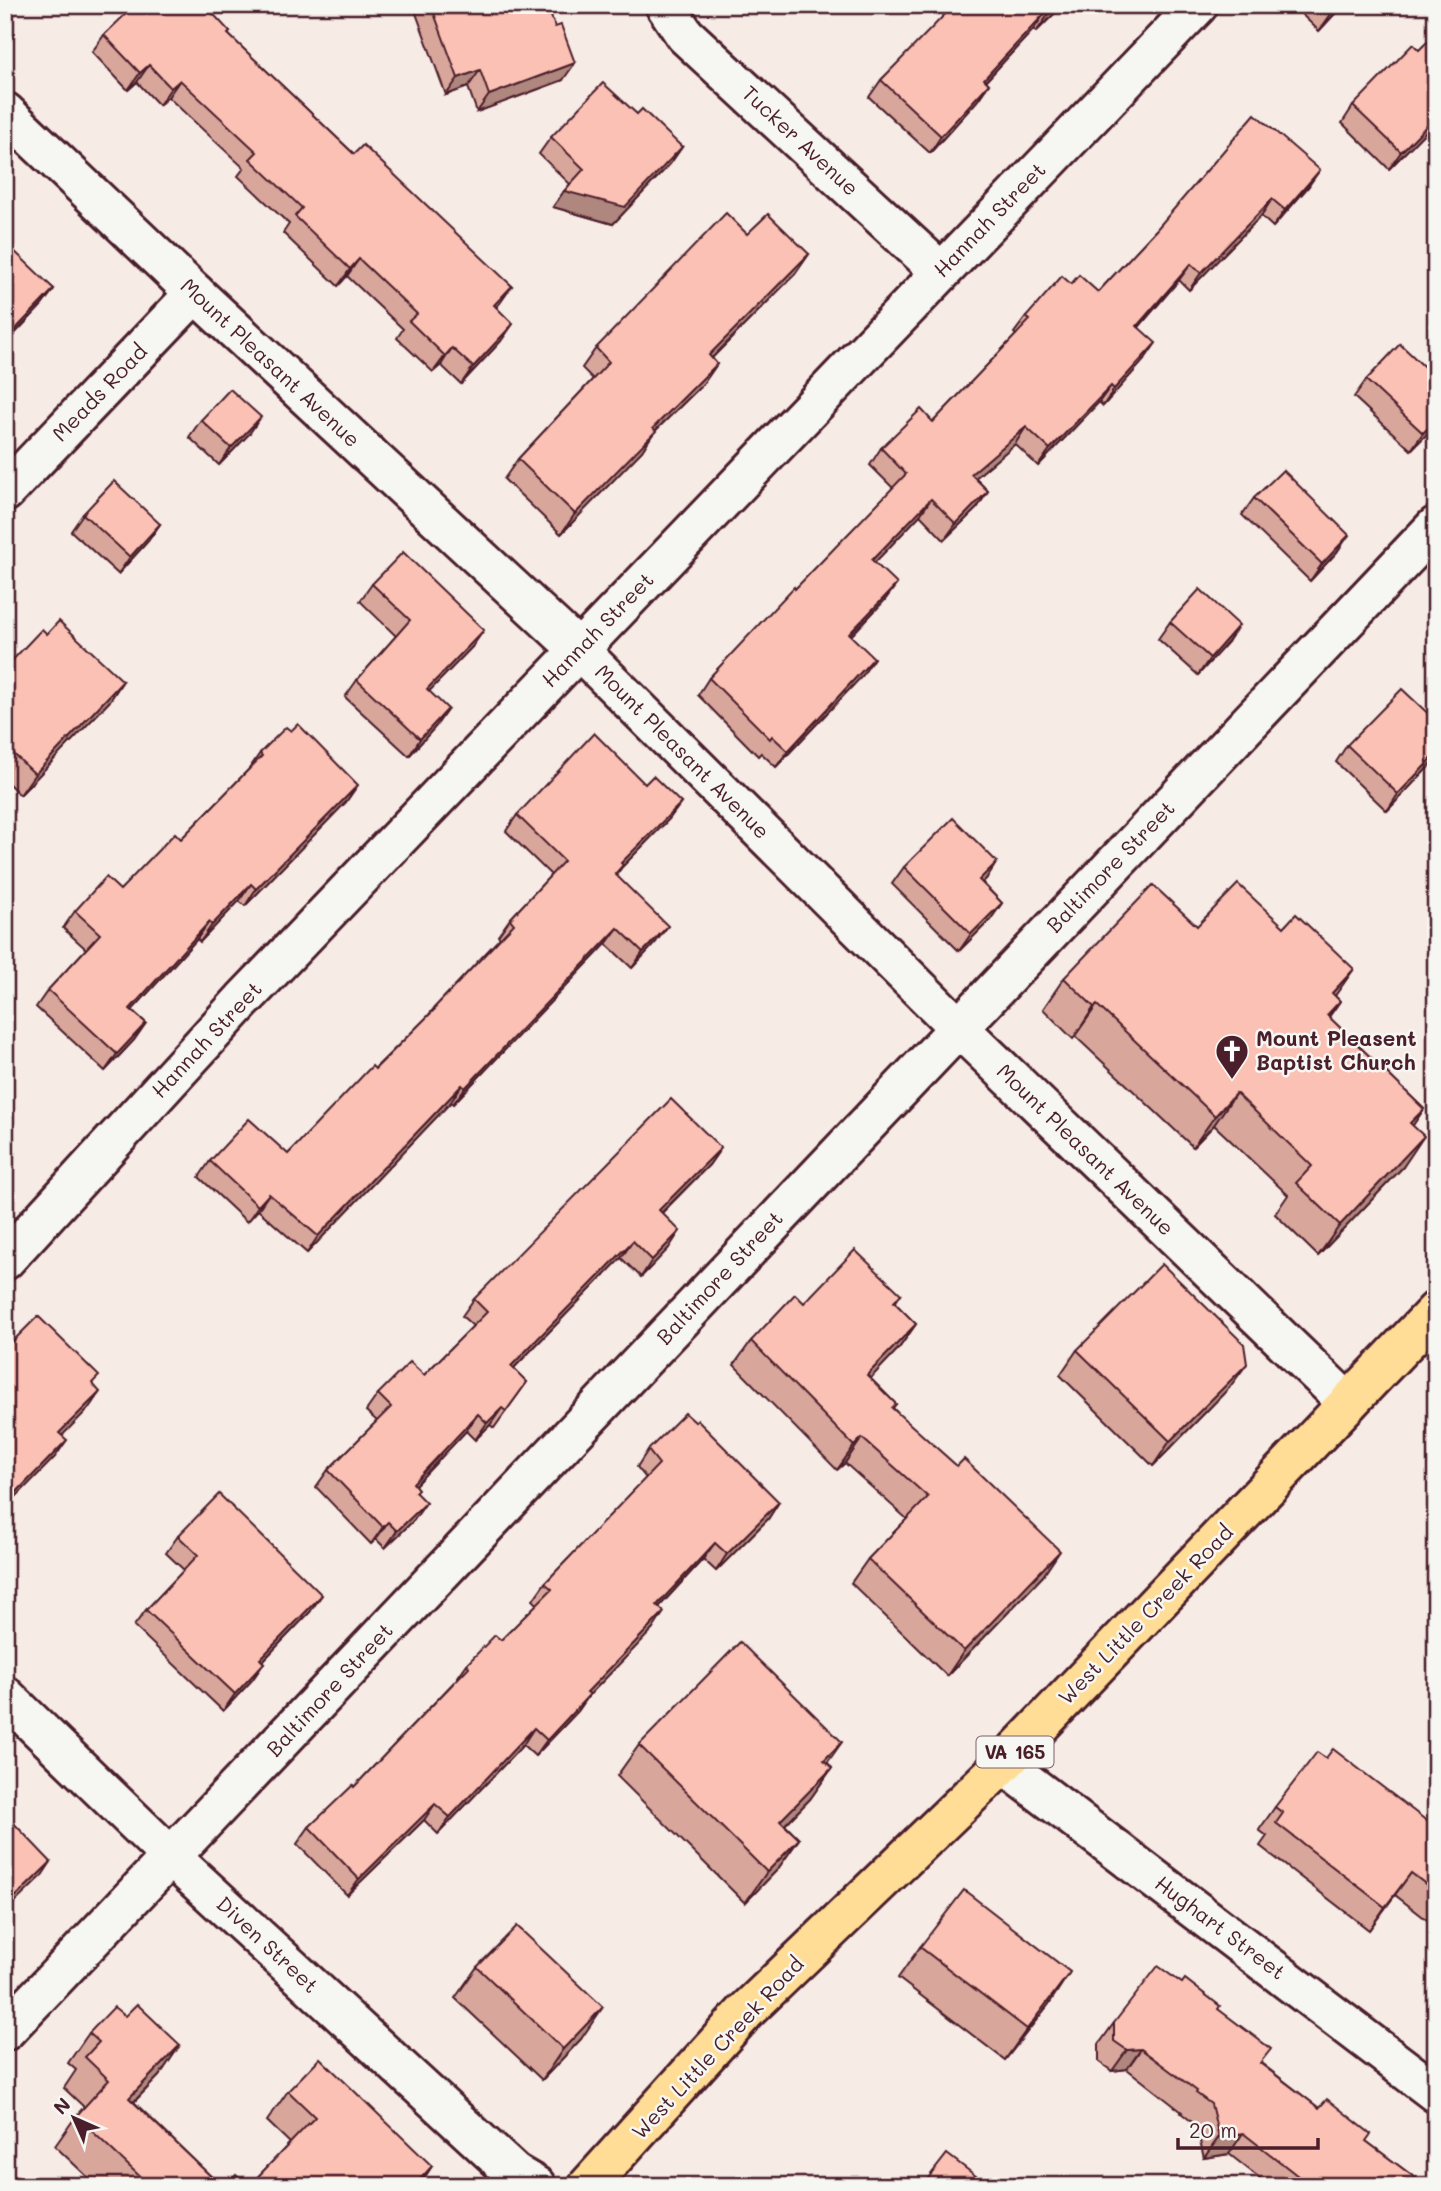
<svg xmlns="http://www.w3.org/2000/svg" width="1441" height="2191" font-family="Mali,sans-serif">
<style>
.lines{fill:none;stroke-linecap:round;stroke-linejoin:round}
.street-casing{stroke:#4a1f2b;stroke-width:44}
.secondary-casing{stroke:#4a1f2b;stroke-width:44}
.primary-casing{stroke:#4a1f2b;stroke-width:44}
.street{stroke:#f6f6f2;stroke-width:38}
.secondary{stroke:#f6f6f2;stroke-width:38}
.primary{stroke:#ffdd96;stroke-width:38}
.wall{fill:#d8a69b;stroke:#4a1f2b;stroke-width:2}
.shaded-wall{fill:#b0877e;stroke:#4a1f2b;stroke-width:2}
.building{fill:#fbc1b4;stroke:#4a1f2b;stroke-width:2}
.labels{text-anchor:middle;stroke-width:5;stroke-linejoin:round;paint-order:stroke}
.shield{fill:#f6f6f2;stroke:#7e6067;stroke-width:2}
.shield-label{font-size:19px;font-weight:bold;fill:#4a1f2b}
.street-label{font-size:21px;fill:#4a1f2b;stroke:#f6f6f2}
.poi-label{font-size:21px;font-weight:bold;fill:#4a1f2b;stroke:#f6f6f2;text-anchor:start}
</style>
<rect width="100%" height="100%" fill="#f7ebe6"/>
<filter id="ink" filterUnits="userSpaceOnUse"><feTurbulence type="fractalNoise" baseFrequency=".0143" numOctaves="2"/><feDisplacementMap in="SourceGraphic" scale="14" xChannelSelector="R" yChannelSelector="G"/><feConvolveMatrix kernelMatrix="1 2 1 2 8 2 1 2 1" color-interpolation-filters="sRGB"/></filter>
<g filter="url(#ink)">
<g class="lines">
<defs>
<g id="street">
<path d="M665,5L685,35L941,272"/>
<path d="M5,112L195,293L579,650L958,1027L1348,1403"/>
<path d="M5,492L195,293"/>
<path d="M5,1260L243,1000L1198,5"/>
<path d="M1003,1764L1436,2093"/>
<path d="M5,2031L1436,526"/>
</g>
<path id="secondary" d="M5,1696L171,1857L514,2173L536,2186"/>
<path id="primary" d="M588,2186L746,2011L1003,1764L1436,1311"/>
</defs>
<use href="#street" class="street-casing"/>
<use href="#secondary" class="secondary-casing"/>
<use href="#primary" class="primary-casing"/>
<use href="#street" class="street"/>
<use href="#secondary" class="secondary"/>
<use href="#primary" class="primary"/>
</g>
<g class="wall">
<path d="M413,5H547L563,80L477,112L468,87L446,95Z"/>
<path d="M1063,5L1036,32L1033,30L986,81L989,84L977,101L930,153L869,97L881,80L956,6Z"/>
<path d="M1292,5H1343L1319,31Z"/>
<path d="M230,32L228,34L354,154L512,286L496,308L501,341L461,384L441,365L433,372L397,338L403,329L347,276L338,286L283,233L289,224L238,176L244,168L168,97L159,105L137,82L128,90L92,52L104,35Z"/>
<path d="M1353,106L1436,121L1389,169L1342,123Z"/>
<path d="M637,114L682,147L670,164L613,224L553,207L570,184L539,154L551,137Z"/>
<path d="M1308,187L1273,227L1261,216L1189,290L1179,280L1139,327L1145,359L1103,406L1099,402L1038,466L1015,444L975,478L988,491L977,508L944,540L920,515L875,562L885,600L851,636L863,675L776,767L761,753L758,756L698,695L709,678L893,488L870,465L881,448L933,422L1016,335L1014,333L1026,317L1071,284L1098,292L1156,230Z"/>
<path d="M747,234L809,254L795,274L712,358L717,364L703,384L654,432L642,451L561,534L504,479L518,459L593,379L582,368L596,348Z"/>
<path d="M5,249L54,289L42,305L5,344Z"/>
<path d="M1366,380L1436,425L1411,450L1354,397Z"/>
<path d="M201,420L249,434L219,465L189,437Z"/>
<path d="M1254,498L1337,552L1310,581L1242,515Z"/>
<path d="M83,514L160,524L148,541L118,574L71,531Z"/>
<path d="M372,584L472,647L429,691L436,726L409,756L345,697L357,680L396,636L360,601Z"/>
<path d="M1170,622L1228,642L1198,675L1158,639Z"/>
<path d="M5,668L109,702L20,795L5,780Z"/>
<path d="M1436,721V759L1387,811L1336,762L1347,745Z"/>
<path d="M260,753L346,802L245,906L239,901L200,942L197,939L132,1010L146,1023L134,1040L105,1071L36,1007L48,990L86,949L63,928L75,911L120,890L181,839L249,769Z"/>
<path d="M645,784L681,803L669,819L622,867L616,875L656,942L632,968L606,944L453,1104L451,1102L307,1253L258,1210L247,1222L199,1177L210,1161L288,1154L427,1017L435,1007L500,938L498,936L510,919L551,875L506,831L517,815Z"/>
<path d="M904,867L986,879L982,882L1002,903L990,920L959,951L892,884Z"/>
<path d="M1197,926L1335,996L1340,1001L1329,1017L1424,1109L1413,1125L1403,1167L1318,1256L1275,1214L1288,1195L1214,1125L1193,1147L1075,1036L1073,1039L1043,1009L1064,978Z"/>
<path d="M721,1148L709,1165L662,1213L669,1248L641,1277L621,1258L513,1369L527,1382L494,1428L490,1425L475,1440L466,1431L415,1485L416,1493L414,1520L385,1548L376,1539L371,1544L316,1487L328,1470L377,1421L366,1411L378,1394L424,1375L473,1326L462,1316L474,1299Z"/>
<path d="M901,1294L895,1303L916,1324L899,1348L870,1378L896,1404L893,1408L1043,1576L947,1676L851,1583L868,1559L907,1519L845,1463L837,1470L734,1365L751,1341L804,1303Z"/>
<path d="M1077,1350L1229,1388L1153,1466L1060,1375Z"/>
<path d="M648,1450L779,1502L768,1519L716,1571L703,1559L659,1607L653,1629L590,1694L578,1711L535,1756L523,1745L438,1834L424,1820L347,1895L297,1844L309,1827L354,1787L455,1681L467,1664L501,1640L537,1604L533,1600L545,1583L646,1478L637,1467Z"/>
<path d="M178,1536L310,1612L262,1662L264,1663L252,1680L223,1711L134,1626L146,1610L184,1570L166,1553Z"/>
<path d="M639,1745L828,1763L832,1768L810,1799L785,1825L799,1839L777,1870L745,1903L617,1776Z"/>
<path d="M1275,1807L1436,1828V1927L1395,1895L1369,1930L1260,1846L1267,1836L1259,1830Z"/>
<path d="M920,1947L1049,2004L1005,2060L898,1978Z"/>
<path d="M477,1967L581,2039L542,2080L455,1998Z"/>
<path d="M1218,2009L1261,2063L1319,2108L1366,2141L1426,2186H1270L1229,2154L1204,2158L1196,2125L1181,2113L1182,2112L1127,2069L1112,2071L1099,2062V2044L1114,2023Z"/>
<path d="M125,2016L180,2045L159,2076L134,2102L221,2186H97L55,2146L76,2116L84,2107L64,2088L76,2070L68,2063L89,2033Z"/>
<path d="M288,2091L432,2166L419,2186H249L290,2143L267,2121Z"/>
</g>
<g class="shaded-wall">
<path d="M1058,5H1063L1036,32L1048,15Z"/>
<path d="M1339,5H1343L1319,31L1331,14Z"/>
<path d="M1045,13L1033,30L972,96L984,79Z"/>
<path d="M575,63L563,80L477,112L489,95Z"/>
<path d="M149,65L137,82L128,90L140,73Z"/>
<path d="M480,70L468,87L446,95L458,78Z"/>
<path d="M180,80L168,97L159,105L171,88Z"/>
<path d="M989,84L977,101L930,153L941,136Z"/>
<path d="M1436,116V121L1389,169L1401,152Z"/>
<path d="M682,147L670,164L613,224L553,207L564,191Z"/>
<path d="M1320,170L1308,187L1273,227L1285,210Z"/>
<path d="M1272,199L1261,216L1189,290L1201,273Z"/>
<path d="M809,254L795,274L695,375L709,355Z"/>
<path d="M359,259L347,276L338,286L350,269Z"/>
<path d="M1191,264L1179,280L1125,343L1137,326Z"/>
<path d="M512,286L500,303L482,322L494,305Z"/>
<path d="M54,289L42,305L5,344V342L10,335Z"/>
<path d="M513,324L501,341L461,384L473,367Z"/>
<path d="M1156,343L1145,359L1103,406L1114,389Z"/>
<path d="M452,348L441,365L433,372L445,356Z"/>
<path d="M717,364L703,384L654,432L642,451L561,534L575,514L653,428Z"/>
<path d="M1111,386L1099,402L1038,466L1050,449Z"/>
<path d="M261,417L249,434L219,465L231,448Z"/>
<path d="M1436,420V425L1411,450L1423,433Z"/>
<path d="M1026,427L1015,444L960,491L971,474Z"/>
<path d="M988,491L977,508L944,540L956,524Z"/>
<path d="M931,499L920,515L861,577L872,560Z"/>
<path d="M160,524L148,541L118,574L130,557Z"/>
<path d="M1349,535L1337,552L1310,581L1322,564Z"/>
<path d="M897,584L885,600L837,650L849,634Z"/>
<path d="M1239,625L1228,642L1198,675L1210,658Z"/>
<path d="M484,630L472,647L415,706L427,689Z"/>
<path d="M874,658L863,675L776,767L788,751Z"/>
<path d="M123,681L109,702L20,795L35,774Z"/>
<path d="M448,709L436,726L409,756L420,739Z"/>
<path d="M1436,754V759L1387,811L1398,794Z"/>
<path d="M358,785L346,802L245,906L256,889Z"/>
<path d="M681,803L669,819L622,867L612,881L621,863Z"/>
<path d="M997,862L986,879L968,897L979,880Z"/>
<path d="M251,884L239,901L200,942L212,925Z"/>
<path d="M1002,903L990,920L959,951L971,934Z"/>
<path d="M209,922L197,939L118,1026L130,1009Z"/>
<path d="M668,926L656,942L632,968L643,952Z"/>
<path d="M618,928L606,944L453,1104L465,1088Z"/>
<path d="M1354,969L1332,1000V993Z"/>
<path d="M1340,1001L1318,1032L1327,1015Z"/>
<path d="M1097,1005L1075,1036L1073,1039L1094,1007Z"/>
<path d="M146,1023L134,1040L105,1071L117,1054Z"/>
<path d="M462,1085L451,1102L307,1253L318,1236Z"/>
<path d="M1236,1093L1214,1125L1193,1147L1215,1116Z"/>
<path d="M1424,1109L1403,1140L1410,1123Z"/>
<path d="M1424,1136L1403,1167L1318,1256L1340,1225Z"/>
<path d="M721,1148L709,1165L647,1227L659,1210Z"/>
<path d="M269,1194L258,1210L247,1222L258,1206Z"/>
<path d="M680,1231L669,1248L641,1277L652,1260Z"/>
<path d="M633,1241L621,1258L499,1383L511,1366Z"/>
<path d="M916,1324L899,1348L850,1400L867,1375Z"/>
<path d="M1247,1364L1229,1388L1153,1466L1170,1441Z"/>
<path d="M100,1392L88,1409L48,1450L59,1433Z"/>
<path d="M502,1408L490,1425L475,1440L487,1423Z"/>
<path d="M478,1414L466,1431L401,1500L413,1483Z"/>
<path d="M862,1438L845,1463L837,1470L854,1446Z"/>
<path d="M67,1440L55,1457L5,1508V1504Z"/>
<path d="M779,1502L768,1519L716,1571L727,1554Z"/>
<path d="M426,1503L414,1520L385,1548L397,1531Z"/>
<path d="M388,1522L376,1539L371,1544L383,1527Z"/>
<path d="M715,1543L703,1559L645,1622L657,1605Z"/>
<path d="M1060,1551L1043,1576L947,1676L964,1651Z"/>
<path d="M322,1595L310,1612L248,1676L260,1659Z"/>
<path d="M664,1612L653,1629L576,1709L587,1692Z"/>
<path d="M264,1663L252,1680L223,1711L235,1694Z"/>
<path d="M590,1694L578,1711L535,1756L547,1740Z"/>
<path d="M534,1728L523,1745L438,1834L450,1817Z"/>
<path d="M842,1742L820,1773L824,1760Z"/>
<path d="M832,1768L810,1799L758,1852L780,1821Z"/>
<path d="M435,1804L424,1820L347,1895L359,1879Z"/>
<path d="M799,1839L777,1870L745,1903L767,1872Z"/>
<path d="M51,1862L41,1877L5,1912V1907Z"/>
<path d="M1411,1873L1395,1895L1369,1930L1385,1907Z"/>
<path d="M1070,1972L1049,2004L1005,2060L1027,2029Z"/>
<path d="M603,2007L581,2039L542,2080L563,2049Z"/>
<path d="M180,2045L159,2076L108,2128L129,2098Z"/>
<path d="M1141,2049L1127,2069L1112,2071L1127,2050Z"/>
<path d="M1243,2133L1229,2154L1204,2158L1219,2137Z"/>
<path d="M432,2166L419,2186H414Z"/>
</g>
<g class="building">
<path d="M135,5H205L230,32L228,34L354,154L363,145L512,286L494,305L513,324L473,367L452,348L445,356L409,321L417,314L359,259L350,269L295,216L302,208L250,159L257,152L180,80L171,88L149,65L140,73L104,35Z"/>
<path d="M431,5H547L555,27L561,25L575,63L489,95L480,70L458,78Z"/>
<path d="M954,5L956,6L957,5H1058L1048,15L1045,13L984,79L989,84L941,136L881,80Z"/>
<path d="M1322,5H1339L1331,14Z"/>
<path d="M1436,33V116L1401,152L1353,106L1413,44L1419,50Z"/>
<path d="M603,83L637,114L642,109L682,147L625,207L564,191L584,169L551,137Z"/>
<path d="M1255,114L1320,170L1285,210L1272,199L1201,273L1191,264L1137,326L1156,343L1114,389L1111,386L1050,449L1026,427L971,474L988,491L956,524L931,499L872,560L897,584L849,634L874,658L788,751L772,736L770,739L709,678L794,587L795,589L906,474L881,448L921,409L933,422L1030,320L1026,317L1062,276L1071,284L1079,275L1098,292L1156,230Z"/>
<path d="M726,213L747,234L768,214L809,254L709,355L717,364L653,428L656,431L575,514L518,459L609,362L596,348Z"/>
<path d="M10,247L54,289L10,335L5,330V249L6,250Z"/>
<path d="M1400,344L1436,378V420L1423,433L1366,380Z"/>
<path d="M230,389L261,417L231,448L201,420Z"/>
<path d="M1283,470L1349,535L1322,564L1254,498Z"/>
<path d="M114,481L160,524L130,557L83,514Z"/>
<path d="M403,552L484,630L427,689L448,709L420,739L357,680L410,620L372,584Z"/>
<path d="M1200,589L1239,625L1210,658L1170,622Z"/>
<path d="M59,621L123,681L35,774L5,746V668L42,629L47,634Z"/>
<path d="M1402,689L1436,721V754L1398,794L1347,745Z"/>
<path d="M298,724L358,785L256,889L251,884L212,925L209,922L130,1009L146,1023L117,1054L48,990L100,934L75,911L106,877L120,890L175,833L181,839L262,756L260,753L286,727L291,731Z"/>
<path d="M594,733L645,784L653,776L681,803L621,863L623,865L615,874L668,926L643,952L618,928L465,1088L462,1085L318,1236L269,1194L258,1206L210,1161L249,1119L288,1154L372,1066L375,1069L436,1008L435,1007L514,924L510,919L564,861L517,815Z"/>
<path d="M953,818L997,862L979,880L1002,903L971,934L904,867Z"/>
<path d="M1238,884L1284,927L1296,914L1354,969L1332,993L1340,1001L1327,1015L1424,1109L1410,1123L1424,1136L1340,1225L1296,1183L1312,1166L1236,1093L1215,1116L1097,1005L1094,1007L1064,978L1153,885L1197,926Z"/>
<path d="M671,1099L721,1148L659,1210L680,1231L652,1260L633,1241L511,1366L527,1382L506,1411L502,1408L487,1423L478,1414L413,1483L418,1489L415,1492L426,1503L397,1531L388,1522L383,1527L328,1470L391,1407L378,1394L410,1362L424,1375L487,1312L474,1299Z"/>
<path d="M855,1250L901,1294L894,1302L916,1324L867,1375L896,1404L892,1408L957,1466L964,1459L1060,1551L964,1651L868,1559L928,1497L862,1438L854,1446L751,1341L795,1294L804,1303Z"/>
<path d="M1162,1264L1244,1344L1247,1364L1170,1441L1077,1350Z"/>
<path d="M38,1316L99,1376L92,1383L100,1392L59,1433L67,1440L5,1504V1349Z"/>
<path d="M685,1413L695,1422L697,1420L779,1502L727,1554L715,1543L657,1605L664,1612L587,1692L590,1694L547,1740L534,1728L450,1817L435,1804L359,1879L309,1827L353,1785L354,1787L469,1667L467,1664L495,1635L501,1640L552,1589L545,1583L659,1464L648,1450Z"/>
<path d="M219,1494L322,1595L260,1659L264,1663L235,1694L146,1610L198,1555L178,1536Z"/>
<path d="M740,1642L842,1742L824,1760L832,1768L780,1821L799,1839L767,1872L639,1745Z"/>
<path d="M1333,1749L1436,1828V1892L1411,1873L1385,1907L1276,1823L1283,1813L1275,1807L1317,1752L1326,1758Z"/>
<path d="M5,1814L51,1862L5,1907Z"/>
<path d="M964,1890L1070,1972L1027,2029L920,1947Z"/>
<path d="M517,1926L603,2007L563,2049L477,1967Z"/>
<path d="M1158,1966L1182,1983L1185,1979L1220,2006L1218,2009L1271,2049L1260,2063L1319,2108L1327,2099L1371,2134L1366,2141L1426,2186H1299L1298,2176L1243,2133L1219,2137L1211,2104L1196,2093L1197,2091L1141,2049L1127,2050L1114,2041V2023Z"/>
<path d="M137,2004L180,2045L129,2098L221,2186H150L76,2116L109,2080L85,2057L99,2042L89,2033L114,2007L125,2016Z"/>
<path d="M320,2058L432,2166L414,2186H249L315,2117L288,2091Z"/>
<path d="M947,2154L989,2186H922Z"/>
<path d="M236,2175L248,2186H226Z"/>
<path d="M1432,2182L1436,2184V2186H1429Z"/>
</g>
</g>
<defs>
<symbol id="church-pin" viewBox="-11 -11 22 30"><path d="M0 17L-7.5 6A9.5 9.5 0 1 1 7.5 6Z" fill="#4a1f2b" stroke="#f6f6f2"/><path d="M-1.2-6h2.4v3.5h3.3v2.4h-3.3V6h-2.4V-.1h-3.3v-2.4h3.3Z" fill="#fff"/></symbol>
</defs>
<g fill-rule="evenodd">
<use href="#church-pin" x="1213" y="1032" width="38" height="52"/>
</g>
<g class="labels">
<rect class="shield" x="976.5" y="1736.5" width="77" height="31" rx="5"/>
<g class="shield-label">
<text x="1015" y="1759">VA 165</text>
</g>
<g class="street-label">
<text transform="translate(800 141) rotate(43)" y="7">Tucker Avenue</text>
<text transform="translate(990 220) rotate(-46)" y="7">Hannah Street</text>
<text transform="translate(270 363) rotate(43)" y="7">Mount Pleasant Avenue</text>
<text transform="translate(100 393) rotate(-46)" y="7">Meads Road</text>
<text transform="translate(598 630) rotate(-46)" y="7">Hannah Street</text>
<text transform="translate(682 752) rotate(45)" y="7">Mount Pleasant Avenue</text>
<text transform="translate(1111 867) rotate(-46)" y="7">Baltimore Street</text>
<text transform="translate(207 1040) rotate(-47)" y="7">Hannah Street</text>
<text transform="translate(1085 1150) rotate(44)" y="7">Mount Pleasant Avenue</text>
<text transform="translate(720 1278) rotate(-47)" y="7">Baltimore Street</text>
<text transform="translate(1146 1615) rotate(-46)" y="7">West Little Creek Road</text>
<text transform="translate(330 1690) rotate(-47)" y="7">Baltimore Street</text>
<text transform="translate(1220 1928) rotate(37)" y="7">Hughart Street</text>
<text transform="translate(267 1945) rotate(43)" y="7">Diven Street</text>
<text transform="translate(718 2048) rotate(-47)" y="7">West Little Creek Road</text>
</g>
<g class="poi-label">
<text x="1256" y="1046">Mount Pleasent<tspan x="1256" dy="24">Baptist Church</tspan></text>
</g>
</g>
<rect width="1441" height="2191" fill="none" stroke="#f6f6f2" stroke-width="28"/>
<rect x="14" y="14" width="1413" height="2163" fill="none" stroke="#4a1f2b" stroke-width="2.5" filter="url(#ink)"/>
<g transform="translate(74 2118) rotate(315)" stroke="#f6f6f2" stroke-width="5" paint-order="stroke">
<path d="M0-5L12 26L0 18L-12 26Z" fill="#4a1f2b"/>
<text y="-10" font-size="19" font-weight="bold" text-anchor="middle" fill="#4a1f2b">N</text>
</g>
<path d="M1178 2138v10h140v-10" fill="none" stroke="#4a1f2b" stroke-width="3.5"/>
<text x="1189" y="2138" font-size="21" fill="#4a1f2b" stroke="#f6f6f2" stroke-width="5" paint-order="stroke">20 m</text>
</svg>
